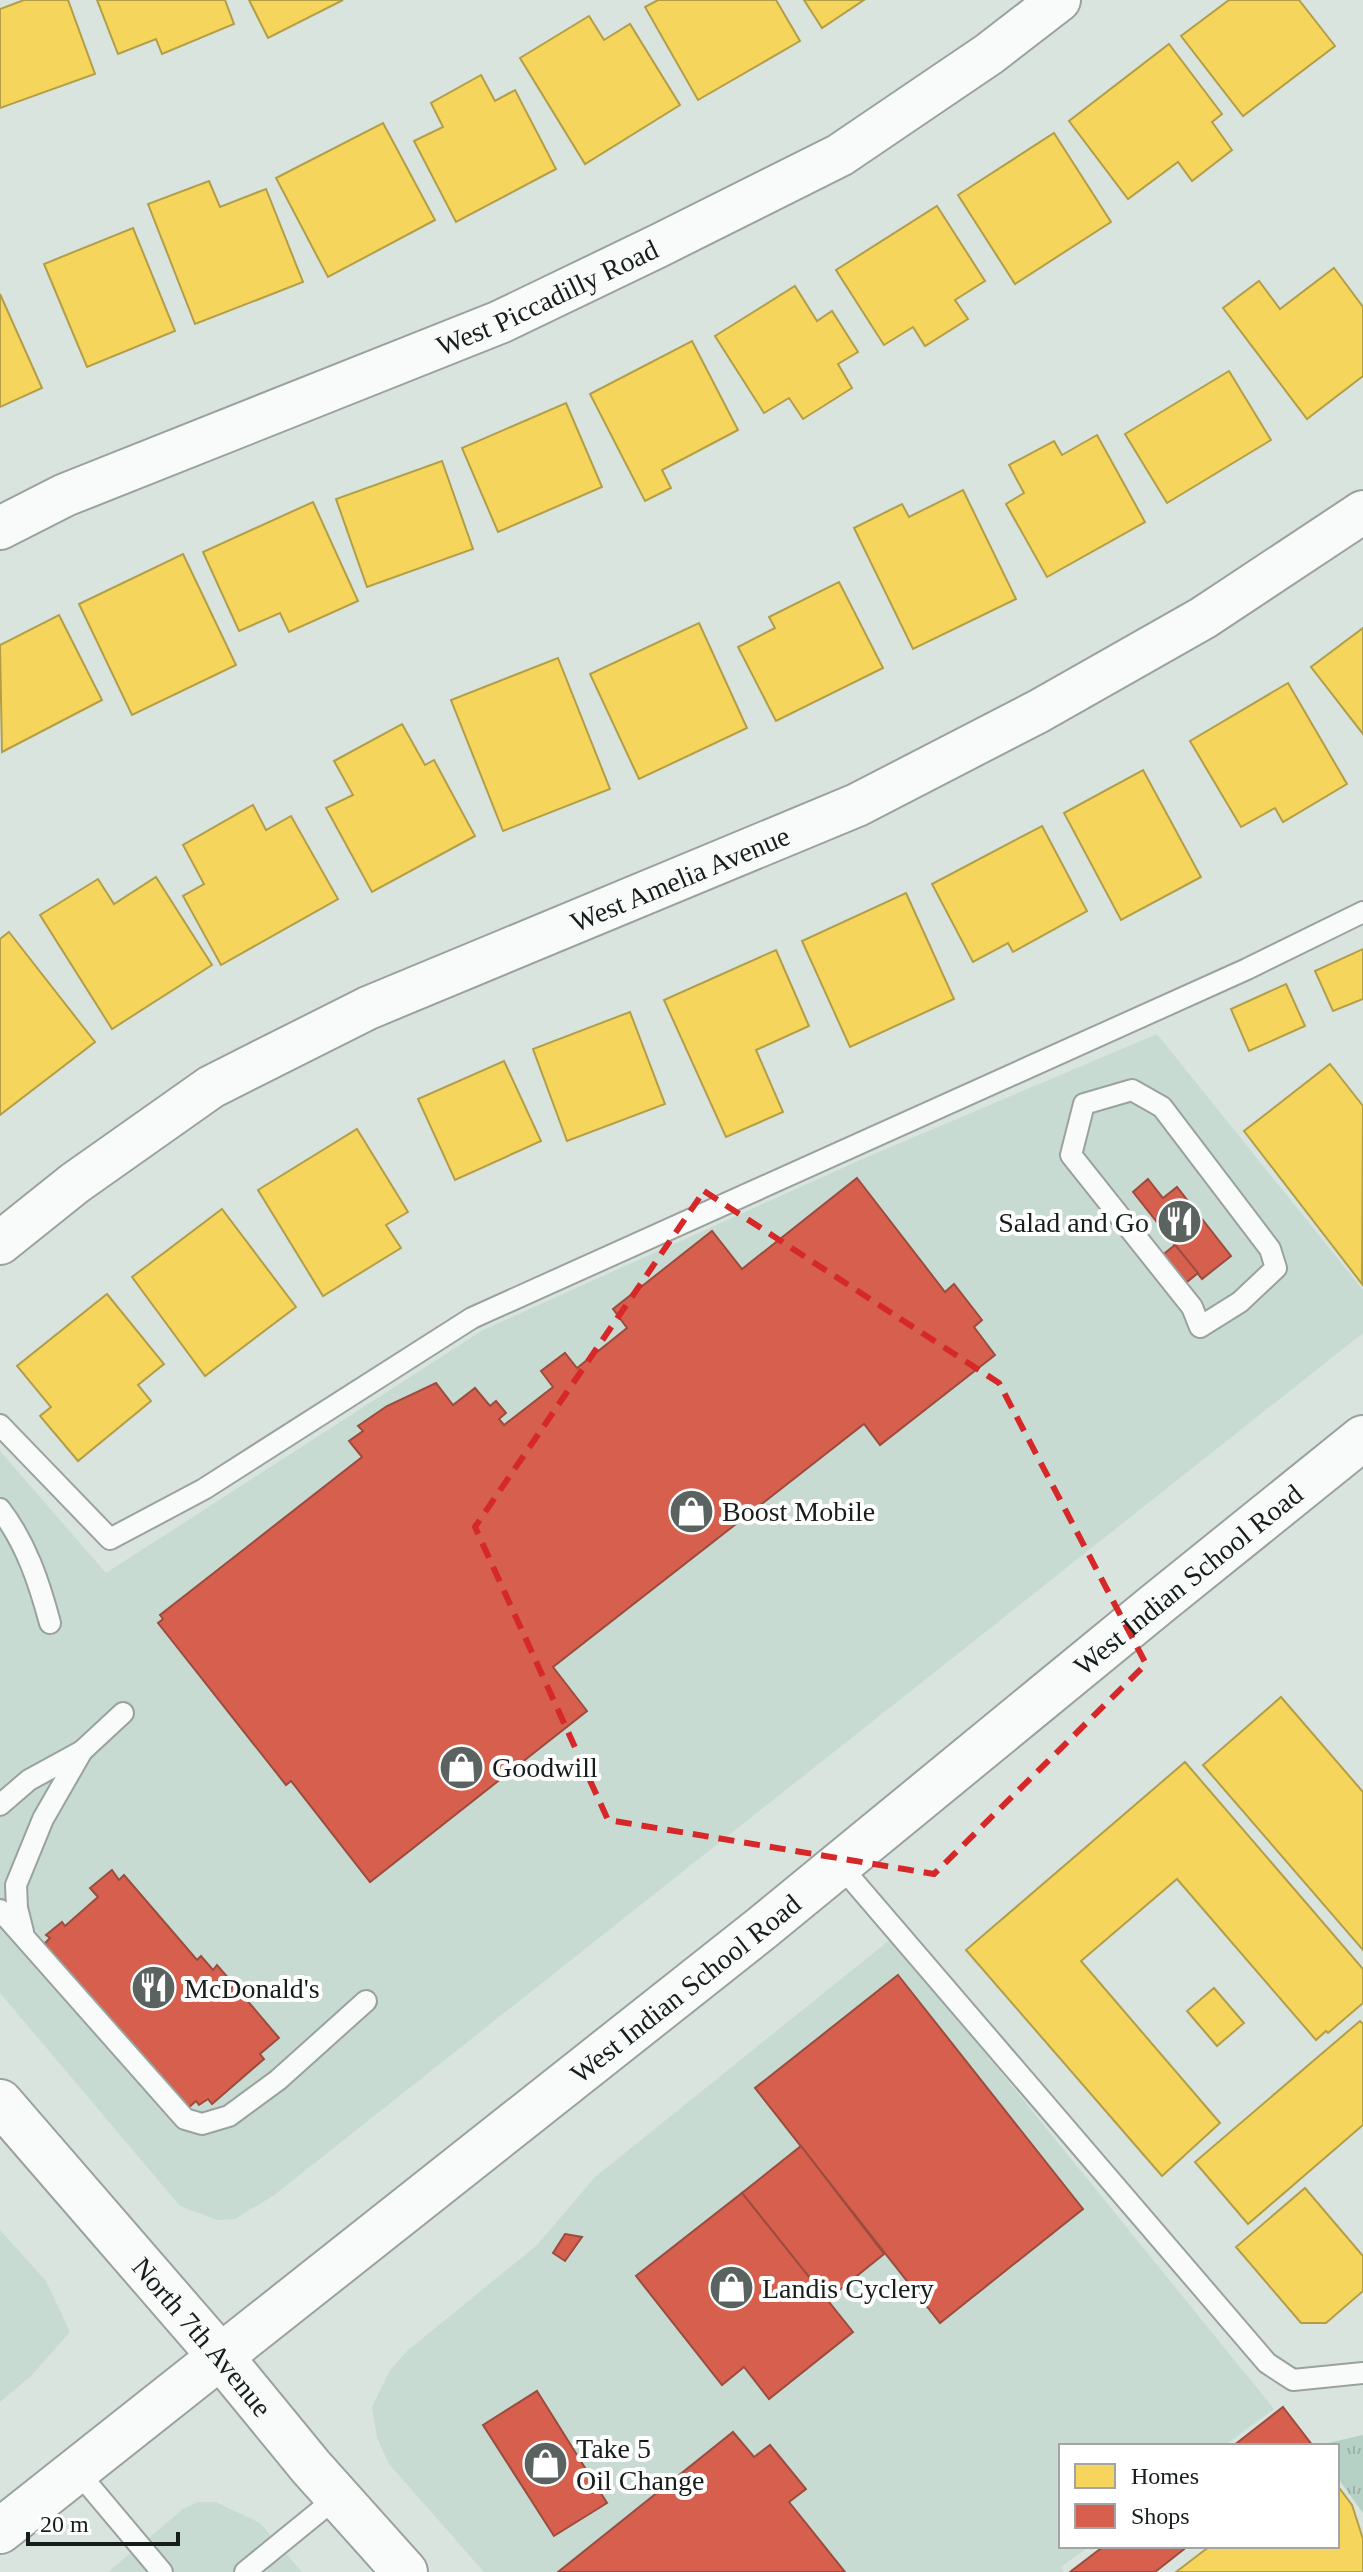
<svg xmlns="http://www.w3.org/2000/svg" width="1363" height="2572" font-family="Georgia,serif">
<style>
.built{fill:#c8dbd2}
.grass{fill:url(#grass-tufts)}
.homes{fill:#f6d55c;stroke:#b39e48;stroke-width:2}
.shops{fill:#d6604d;stroke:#9c4c3e;stroke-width:2}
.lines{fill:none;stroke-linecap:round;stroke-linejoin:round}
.lane-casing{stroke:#9aa29e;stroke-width:24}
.street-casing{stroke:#9aa29e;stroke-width:46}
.secondary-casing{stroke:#9aa29e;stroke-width:48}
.lane{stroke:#f9fbfa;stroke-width:20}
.street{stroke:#f9fbfa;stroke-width:42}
.secondary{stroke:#f9fbfa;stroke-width:44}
.marked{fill:none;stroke:#d62828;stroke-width:6;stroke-dasharray:16 10;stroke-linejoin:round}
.labels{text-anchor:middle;stroke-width:8;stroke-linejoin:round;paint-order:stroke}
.street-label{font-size:28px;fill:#161d1a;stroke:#fff}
.poi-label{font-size:28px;fill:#161d1a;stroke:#fff;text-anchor:start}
</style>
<defs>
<pattern id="grass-tufts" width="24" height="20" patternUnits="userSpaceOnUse" patternTransform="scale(2)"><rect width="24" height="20" fill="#b5d0c4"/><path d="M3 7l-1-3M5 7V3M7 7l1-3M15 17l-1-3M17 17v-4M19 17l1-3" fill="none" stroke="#9bb2a8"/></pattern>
</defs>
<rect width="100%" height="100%" fill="#d9e4df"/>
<g class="built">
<path d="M1157,1034L1363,1290V1333L273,2196L235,2219L217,2220L180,2206L0,1993V1451L106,1573L483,1330L867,1157Z"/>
<path d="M892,1938L1274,2409L1224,2446H1061V2546H1090L1061,2567L1064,2572H484L389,2464L377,2438L372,2407L390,2370L407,2351L537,2245L595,2177Z"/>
<path d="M0,2230L46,2281L70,2332L31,2376L0,2402Z"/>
<path d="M198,2502H216L260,2523L302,2572H108L183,2509Z"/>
</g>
<path class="grass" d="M1363,2435V2513L1337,2477V2446H1315Z"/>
<g class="homes">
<path d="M24,0H68L95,74L0,108V9Z"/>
<path d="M97,0H225L234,24L162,54L156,39L118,54Z"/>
<path d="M249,0H343L268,38Z"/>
<path d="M658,0H776L800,41L698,100L645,7Z"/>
<path d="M804,0H864L822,28Z"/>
<path d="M1229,0H1299L1335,46L1243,116L1181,36Z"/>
<path d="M589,16L604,40L630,24L680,105L585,164L520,58Z"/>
<path d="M1169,44L1222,114L1212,122L1232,150L1192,181L1178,162L1128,199L1069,121Z"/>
<path d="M481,75L495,101L515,90L556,169L456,222L414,141L443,127L431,103Z"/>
<path d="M383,123L435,220L328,277L276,178Z"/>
<path d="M1054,133L1111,222L1015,284L958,195Z"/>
<path d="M209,181L220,207L266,189L303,282L195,324L148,204Z"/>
<path d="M937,206L985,281L955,300L968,319L925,346L913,327L884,345L836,270Z"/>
<path d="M133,228L175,331L87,367L44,264Z"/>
<path d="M1334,268L1363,307V376L1307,419L1223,308L1259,281L1280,309Z"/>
<path d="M795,286L817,321L832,311L858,352L838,364L852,388L803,419L789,398L764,413L715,336Z"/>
<path d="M0,294L42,388L0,407Z"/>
<path d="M692,341L738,430L662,470L671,488L645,501L590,394Z"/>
<path d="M1229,371L1271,440L1167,503L1125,434Z"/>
<path d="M566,403L602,487L498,532L462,448Z"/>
<path d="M1097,435L1145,522L1047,577L1006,504L1024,493L1009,465L1054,441L1062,455Z"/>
<path d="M442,461L473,549L367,587L336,499Z"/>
<path d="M963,490L1016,599L913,649L854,528L902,504L909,517Z"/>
<path d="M313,502L358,601L289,632L280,613L239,631L203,552Z"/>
<path d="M183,554L236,665L132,715L79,604Z"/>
<path d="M839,582L883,668L776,721L738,647L775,628L769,617Z"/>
<path d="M59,615L102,700L2,752L0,645Z"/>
<path d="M699,623L747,728L639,779L590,674Z"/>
<path d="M1363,628V734L1311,667Z"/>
<path d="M558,658L610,789L503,831L451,700Z"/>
<path d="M1288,683L1347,784L1283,822L1275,808L1241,827L1190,741Z"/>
<path d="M402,724L425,765L434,760L475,836L372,892L326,808L353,795L334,761Z"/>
<path d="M1143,770L1201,877L1121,920L1064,813Z"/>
<path d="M253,805L266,830L291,816L338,899L221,965L183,896L204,884L183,845Z"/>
<path d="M1042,826L1087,911L1013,952L1008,943L973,962L932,884Z"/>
<path d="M156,877L212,965L112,1029L40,915L98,879L114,904Z"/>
<path d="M906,893L954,999L850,1047L802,941Z"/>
<path d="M9,932L95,1042L0,1115V939Z"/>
<path d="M1363,949V999L1333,1011L1315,971Z"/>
<path d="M776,950L809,1026L756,1050L783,1112L726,1137L664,1000Z"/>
<path d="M1286,984L1305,1026L1249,1051L1231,1009Z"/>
<path d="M630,1012L665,1104L567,1141L533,1049Z"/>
<path d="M504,1061L541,1141L455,1180L418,1099Z"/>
<path d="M1330,1064L1363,1106L1362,1284L1244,1131Z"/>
<path d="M357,1129L408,1212L386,1225L401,1248L323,1296L258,1190Z"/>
<path d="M222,1209L296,1307L205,1376L132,1277Z"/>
<path d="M107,1294L164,1364L138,1385L151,1401L78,1461L40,1416L51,1407L17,1366Z"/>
<path d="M1281,1697L1363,1792V1950L1203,1765Z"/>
<path d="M1185,1762L1363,1969V2003L1328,2033L1326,2031L1316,2040L1177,1879L1081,1961L1220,2123L1162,2176L966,1950Z"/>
<path d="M1214,1988L1244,2023L1217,2046L1187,2011Z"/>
<path d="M1360,2021L1363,2024V2125L1248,2224L1195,2162Z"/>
<path d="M1305,2188L1363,2256V2291L1326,2323H1301L1236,2247Z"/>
<path d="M1337,2485L1352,2505L1363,2539V2572H1176L1210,2546H1337Z"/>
</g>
<g class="shops">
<path d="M857,1178L945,1292L954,1284L982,1320L974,1327L995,1355L880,1445L864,1424L553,1667L587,1711L370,1882L291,1781L286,1785L158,1623L163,1619L160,1615L362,1457L349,1441L363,1431L358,1426L387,1406L436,1383L453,1405L475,1388L490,1406L496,1401L506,1413L499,1419L504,1425L553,1387L541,1371L565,1353L577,1368L627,1328L613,1309L712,1231L742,1269Z"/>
<path d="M1148,1179L1163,1198L1177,1187L1231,1256L1202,1279L1133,1192Z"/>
<path d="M1175,1245L1198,1273L1172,1294L1149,1266Z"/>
<path d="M112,1870L119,1880L124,1875L197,1960L201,1956L213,1970L217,1965L231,1981L226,1985L230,1990L234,1985L279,2038L260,2054L264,2059L212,2104L208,2099L199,2105L196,2101L187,2109L141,2054L138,2057L42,1946L50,1938L46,1935L62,1922L65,1926L98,1897L90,1888Z"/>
<path d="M898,1975L1083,2209L940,2323L755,2088Z"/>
<path d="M801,2146L884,2254L827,2300L742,2193Z"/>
<path d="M742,2193L853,2332L769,2399L744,2367L722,2385L636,2276Z"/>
<path d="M565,2234L582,2237L565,2261L553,2253Z"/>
<path d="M537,2391L607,2503L554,2536L483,2425Z"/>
<path d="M1283,2407L1313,2446H1233Z"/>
<path d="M733,2432L754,2457L770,2445L806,2489L789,2502L845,2572H558Z"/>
<path d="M1104,2546H1188L1155,2572H1070Z"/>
</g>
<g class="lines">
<defs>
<g id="lane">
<path d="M1132,1090L1162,1107L1270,1249L1276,1268L1240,1302L1200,1327L1192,1307L1071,1155L1084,1104Z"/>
<path d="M0,1425L110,1539L204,1489L472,1318L1247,969L1363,912"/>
<path d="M0,1509C26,1543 39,1582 50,1623"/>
<path d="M0,1805L29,1780L82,1751"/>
<path d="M838,1863L1267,2363L1293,2380L1363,2373"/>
<path d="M0,1910L185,2119L202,2124L229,2116L278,2080L366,2001"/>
<path d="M23,1932L17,1908L16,1885L43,1819L82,1751L123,1713"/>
<path d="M77,2471L162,2572"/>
<path d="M245,2572L337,2497"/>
</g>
<g id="street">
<path id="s1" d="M0,528L65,495L500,322L658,246L840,155L989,54L1059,0"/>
<path id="s2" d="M0,1243L75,1183L211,1087L368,1008L857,805L1039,711L1203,618L1363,512"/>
</g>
<g id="secondary">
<path id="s3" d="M0,2102L220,2356L311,2467L405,2572"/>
<path id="s4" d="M0,2531L762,1928L1157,1604L1363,1438"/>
</g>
</defs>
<use href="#lane" class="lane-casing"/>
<use href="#street" class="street-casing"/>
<use href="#secondary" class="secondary-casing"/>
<use href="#lane" class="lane"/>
<use href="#street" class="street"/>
<use href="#secondary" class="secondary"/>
</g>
<path class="marked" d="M704,1191L999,1383L1146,1664L934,1874L608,1820L475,1527Z"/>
<defs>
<symbol id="restaurant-disc" viewBox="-11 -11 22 22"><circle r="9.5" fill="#5a635f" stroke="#fff"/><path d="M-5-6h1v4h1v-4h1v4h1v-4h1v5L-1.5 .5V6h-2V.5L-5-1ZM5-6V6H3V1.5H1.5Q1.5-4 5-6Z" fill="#fff"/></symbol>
<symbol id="shop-disc" viewBox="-11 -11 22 22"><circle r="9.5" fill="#5a635f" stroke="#fff"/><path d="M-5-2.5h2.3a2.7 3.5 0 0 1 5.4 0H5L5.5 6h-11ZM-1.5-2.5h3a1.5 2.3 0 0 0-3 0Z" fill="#fff"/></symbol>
</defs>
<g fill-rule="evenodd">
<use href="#restaurant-disc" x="1154" y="1196" width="51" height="51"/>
<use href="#shop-disc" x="666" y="1486" width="51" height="51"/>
<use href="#shop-disc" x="436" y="1742" width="51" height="51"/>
<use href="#restaurant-disc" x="128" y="1962" width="51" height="51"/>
<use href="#shop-disc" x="706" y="2262" width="51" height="51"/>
<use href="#shop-disc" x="520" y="2438" width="51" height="51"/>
</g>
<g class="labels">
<g class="street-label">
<text dy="10" stroke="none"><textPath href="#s1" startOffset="594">West Piccadilly Road</textPath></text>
<text dy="10" stroke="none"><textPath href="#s2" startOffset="776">West Amelia Avenue</textPath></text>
<text dy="10" stroke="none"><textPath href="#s4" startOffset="1522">West Indian School Road</textPath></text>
<text dy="10" stroke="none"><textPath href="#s4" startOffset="874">West Indian School Road</textPath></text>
<text dy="10" stroke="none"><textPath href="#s3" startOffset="310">North 7th Avenue</textPath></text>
</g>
<g class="poi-label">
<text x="1149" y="1232" text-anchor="end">Salad and Go</text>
<text x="722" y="1521">Boost Mobile</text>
<text x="492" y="1777">Goodwill</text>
<text x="184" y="1998">McDonald's</text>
<text x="762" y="2298">Landis Cyclery</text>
<text x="576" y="2458">Take 5<tspan x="576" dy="32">Oil Change</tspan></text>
</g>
</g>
<rect x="1059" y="2444" width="280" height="104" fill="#ffffff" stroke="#a2a5a3" stroke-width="2"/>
<rect x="1075" y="2464" width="40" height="24" fill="#f6d55c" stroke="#a2a5a3" stroke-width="2"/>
<text x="1131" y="2484" font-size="24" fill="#161d1a">Homes</text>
<rect x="1075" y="2504" width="40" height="24" fill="#d6604d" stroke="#a2a5a3" stroke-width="2"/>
<text x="1131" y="2524" font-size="24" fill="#161d1a">Shops</text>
<path d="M28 2532v12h150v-12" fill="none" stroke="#161d1a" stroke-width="4"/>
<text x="40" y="2532" font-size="24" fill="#161d1a" stroke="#ffffff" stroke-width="6" paint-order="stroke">20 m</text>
</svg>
